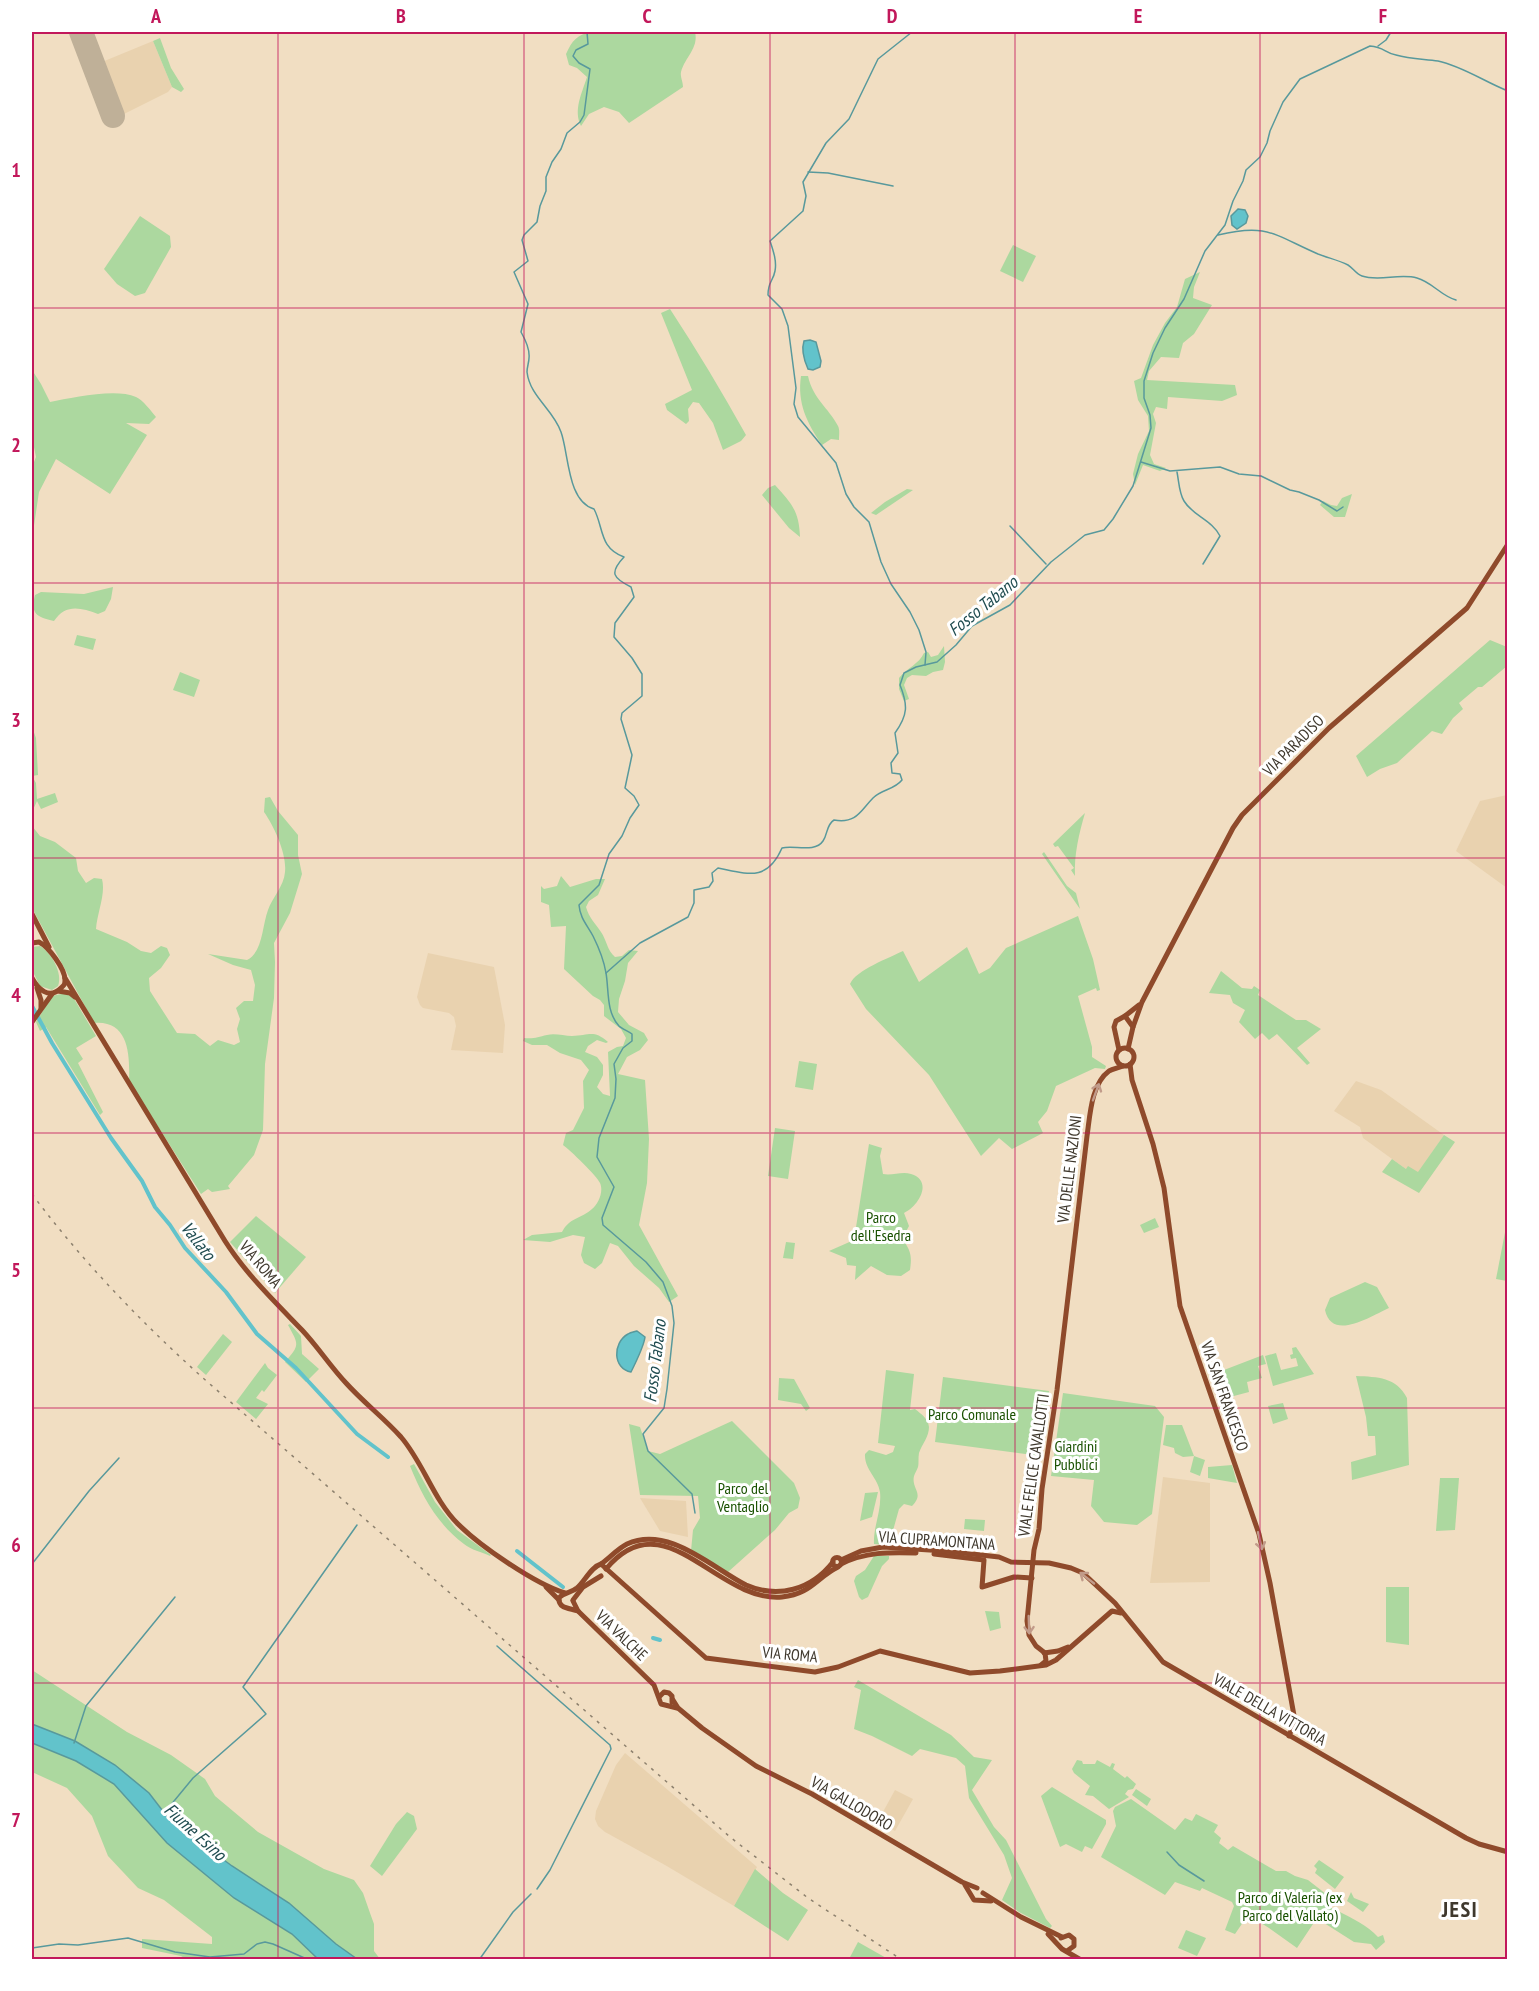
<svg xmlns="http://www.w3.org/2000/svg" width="1539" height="1991" font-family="'PT Sans Narrow',sans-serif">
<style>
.built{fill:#e9d2af}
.green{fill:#acd89f}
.water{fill:#62c3cb;stroke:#58999c;stroke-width:1.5}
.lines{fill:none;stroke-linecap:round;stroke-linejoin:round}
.stream{stroke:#58999c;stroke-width:1.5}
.canal{stroke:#62c3cb;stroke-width:4}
.runway{stroke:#bfb098;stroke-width:24}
.secondary{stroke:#8f4a2b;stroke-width:5}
.rail{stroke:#8d816e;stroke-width:1.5;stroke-dasharray:3 6;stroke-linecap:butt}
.oneway{stroke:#c19b8a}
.grid{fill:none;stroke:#c2185b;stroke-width:1.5;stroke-opacity:0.55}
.labels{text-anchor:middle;stroke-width:6;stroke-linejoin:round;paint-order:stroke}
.street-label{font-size:16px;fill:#3f382d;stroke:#fff}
.park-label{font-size:16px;fill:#195100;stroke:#fff}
.water-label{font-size:18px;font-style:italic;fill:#204c50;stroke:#fff}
.district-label{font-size:22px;font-weight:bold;letter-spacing:1.5px;fill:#3f382d;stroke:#fff}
.neatline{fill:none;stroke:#c2185b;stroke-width:2}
.grid-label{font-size:20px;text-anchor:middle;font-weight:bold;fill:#c2185b}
</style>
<rect width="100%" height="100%" fill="#f1dec2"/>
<g class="built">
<path d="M71,32H90L102,62L153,41L172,87L168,92L106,123Z"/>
<path d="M1507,795H1508L1507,888L1456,851L1480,801Z"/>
<path d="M428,953L494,967L505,1025L503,1053L451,1050L456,1026L454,1017L449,1013L423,1008L420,1005L417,997Z"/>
<path d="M1356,1081L1381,1090L1444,1135L1418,1173L1406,1169L1363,1138L1360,1127L1334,1111Z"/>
<path d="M1163,1477L1210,1483V1582L1150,1583Z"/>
<path d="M640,1498L686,1501L688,1537L660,1531Z"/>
<path d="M625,1753L757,1867L734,1906L665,1865L605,1832L598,1826L595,1819L596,1811L616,1765Z"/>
<path d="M895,1790L913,1799L895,1831L878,1821Z"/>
</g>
<g class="green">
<path d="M592,32H695C699,48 685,57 681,72C680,76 683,82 683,87L629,123L619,112L604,107L589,114L581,126C573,110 582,93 587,77L577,68L569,65L566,54C572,41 577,34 592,32Z"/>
<path d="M160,38L171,68L184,89L181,92L172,87L153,41Z"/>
<path d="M140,216L170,236L171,247L145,293L135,296L117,284L104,269Z"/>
<path d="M1013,245L1036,256L1023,282L1000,271Z"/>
<path d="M1200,272L1194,287L1193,298L1212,305L1194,334L1183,343L1179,358L1161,357L1149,371L1147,380L1235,385L1237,395L1222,401L1168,397L1167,409L1156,407L1153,414L1156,423L1150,455L1154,464L1166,468L1160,471L1143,465L1135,485L1133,474L1138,454L1149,431L1148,416L1138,400L1134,381L1141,378L1153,345L1165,323L1177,307L1185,279Z"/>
<path d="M670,309C697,350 722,392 746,435L741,441L723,450L713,423L699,403L693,402L688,409L689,421L686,424L667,410L665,404L692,390L661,313Z"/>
<path d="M32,370L41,384L50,402C72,398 115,388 136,397C143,400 151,411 156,417L149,424L126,423L147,435L110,494L56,459L39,492L32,539V467L36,457L32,437Z"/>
<path d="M801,376H808C813,399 828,407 838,426C840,430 839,435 839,440L831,439L822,445C807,423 797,403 801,376Z"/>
<path d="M775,485C792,504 799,511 800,537L789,528L762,495L768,488Z"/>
<path d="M907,489L913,490L876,515L871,513L885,502Z"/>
<path d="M1352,494L1345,517H1334L1320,505L1323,501L1331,505L1337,506L1342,498Z"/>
<path d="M113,587L111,599L105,611L98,614C80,607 65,604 54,621C37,617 30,614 35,595L41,592L84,594Z"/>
<path d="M77,635L96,639L93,650L74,645Z"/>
<path d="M1490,640L1507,647V666L1482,687H1478L1459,703L1463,709L1453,718L1442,734L1432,731L1397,763L1380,769L1367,777L1356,756Z"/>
<path d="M944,646L945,662L943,670L933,672L926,676L912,675L907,678L904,685L909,699L904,701L899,689V678C907,668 919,664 924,653L928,652L931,657L938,655Z"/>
<path d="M180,672L200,680L194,697L173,690Z"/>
<path d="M32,727L36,738L38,775L32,776L36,783L37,799L55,793L58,802L41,809L37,801L32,812V826L40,836L55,842L76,858L78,871L86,883L94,878L102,879C106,894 97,913 96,929L127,942L141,951L151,953L161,946L167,948L170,955L161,968L149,978L150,991L177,1033L195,1034L210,1046L218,1040L234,1045L240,1042L237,1029L240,1019L236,1008L244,1001H253L255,985L251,970L233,965L208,954L247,960C263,952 262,926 268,910C272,898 284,886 285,872C287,854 274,826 264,812L265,798L270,797L278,811L298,835V855L302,874L290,913L274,943L275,962L274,998L265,1064L263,1130L254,1155L228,1186L230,1189L212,1192L208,1189L201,1194L129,1081C130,1055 129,1020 94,1023L32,908Z"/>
<path d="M1085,813C1079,834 1074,854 1075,876L1071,870L1074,868L1058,846L1055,847L1053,844Z"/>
<path d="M1044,852L1067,886L1076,893L1080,909L1042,854Z"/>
<path d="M561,876L570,887L596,879H605L598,895L589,901L586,907C589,918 595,923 601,932C607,941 607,950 615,957L622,956L629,950L638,951L628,963L625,981L619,999L618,1012L629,1025L644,1033L648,1040L640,1050L627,1057L618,1074L645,1080L649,1139L647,1183L639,1225L678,1296L669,1302L659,1288L634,1266L618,1246L610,1243L602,1263L595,1269L584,1263L581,1255L585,1237L573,1235L550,1242L523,1240L532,1235L562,1232C570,1217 581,1219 592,1209C598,1204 604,1192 600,1183C597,1176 570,1150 563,1145L566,1133L573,1130L584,1108L583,1081L589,1070L581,1060L560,1053L547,1045H532L523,1041L524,1038C534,1039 538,1037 547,1035C555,1033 564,1036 572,1036C589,1036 593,1029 608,1042L606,1043L597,1040L588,1046L585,1052L597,1057L603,1065V1075L597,1087L603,1094L610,1096L608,1052L617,1047L623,1046L626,1038L621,1029L604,1016V1005L600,1000L593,996L564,969L566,926L551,927L549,905L541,902V886L544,889L557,886Z"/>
<path d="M1078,916L1093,959L1100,990L1097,991L1096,988L1078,996L1092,1047V1057L1106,1066L1105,1069L1095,1068L1056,1086L1047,1111L1038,1122L1043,1133L1012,1149L999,1138L981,1156L929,1075L866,1009L850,984C856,970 889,958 903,951L919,982L967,947L979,974L990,968L1006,948Z"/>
<path d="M40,946C51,952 63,973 58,986L52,990L40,986L32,970V947Z"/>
<path d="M1221,971L1242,988L1252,989L1254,986L1260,990L1258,995L1296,1020H1306L1321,1029L1297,1048L1310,1063L1307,1065L1277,1034L1269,1040L1262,1033L1255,1039L1239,1022L1245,1010L1233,1003L1230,995L1209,993Z"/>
<path d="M61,994H68L73,997L96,1036L76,1048L83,1059L78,1063L103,1112L100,1115L46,1027L40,1031L36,1022L52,996Z"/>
<path d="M799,1061L817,1064L813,1090L795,1087Z"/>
<path d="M775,1128L795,1131L788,1179L768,1176Z"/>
<path d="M1444,1135L1455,1142L1419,1193L1382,1172L1392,1159L1406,1169L1408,1166L1418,1172Z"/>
<path d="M869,1144L882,1148L880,1156L883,1174C892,1176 902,1171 911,1174C934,1181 918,1207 904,1213L909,1226L902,1239C911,1250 912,1256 910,1270L901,1276L887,1275L871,1266L855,1280L856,1266L847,1265L846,1258L829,1251L854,1240Z"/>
<path d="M256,1216L306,1257L275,1293L230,1242Z"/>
<path d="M1155,1218L1159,1227L1144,1233L1140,1225Z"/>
<path d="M1507,1222H1508L1507,1281L1496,1279Z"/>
<path d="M786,1242L795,1243L793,1259L783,1258Z"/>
<path d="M1365,1282L1377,1287L1389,1308C1371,1316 1332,1342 1325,1310L1330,1298Z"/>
<path d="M290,1324L301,1336L302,1354L319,1369L306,1382L285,1362C300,1345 299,1345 288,1325Z"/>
<path d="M223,1334L232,1342L206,1375L197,1367Z"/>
<path d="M1296,1347L1314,1374L1273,1386L1265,1356L1276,1353L1281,1370L1298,1366L1296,1358L1291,1359L1290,1355L1293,1354L1292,1348Z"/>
<path d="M1263,1355L1266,1364L1258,1366L1262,1378L1247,1382L1249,1392L1230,1397L1224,1370Z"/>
<path d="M265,1363L268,1368L277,1375L264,1392L262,1390L256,1398L268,1404L256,1419L236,1402Z"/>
<path d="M886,1370L914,1374L910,1410L915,1409C921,1414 928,1418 929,1427C929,1437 922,1444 919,1453C918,1458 919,1463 918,1467C917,1470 915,1473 914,1476C911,1489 925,1493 912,1506L904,1504L899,1509L889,1545L874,1544C873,1527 882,1510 880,1492C878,1478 864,1469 865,1454L869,1450L886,1455L893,1452L895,1446L878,1443Z"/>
<path d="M1356,1376C1378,1377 1396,1377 1407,1398L1409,1465L1352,1480L1351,1462L1376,1455L1375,1436H1368L1366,1417Z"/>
<path d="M943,1377L1049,1391L1041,1456L935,1442Z"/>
<path d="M779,1378L794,1379L810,1408L806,1411L801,1404L778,1400Z"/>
<path d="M1063,1393L1155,1406L1164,1417L1152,1514L1137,1525L1104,1522L1091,1506L1094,1480L1051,1476Z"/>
<path d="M1283,1403L1288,1419L1273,1424L1268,1406Z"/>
<path d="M732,1421L794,1483L800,1498L798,1508L789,1513L775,1530L728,1572L691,1551L693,1530L700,1518L698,1496L640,1495L629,1424L640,1427L648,1451L660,1454Z"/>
<path d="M1166,1425H1182L1194,1456L1183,1457L1175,1453L1174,1448L1163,1445Z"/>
<path d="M1194,1456L1205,1460L1200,1476L1190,1472Z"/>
<path d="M414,1464L435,1502L457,1530L491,1555L490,1556C482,1552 471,1550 464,1544C438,1525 422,1496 410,1466Z"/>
<path d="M1232,1465L1237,1483L1208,1478V1467Z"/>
<path d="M1440,1478H1459L1455,1530L1436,1531Z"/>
<path d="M878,1492L872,1517L860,1521L865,1493Z"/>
<path d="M965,1519L985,1520L984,1531L964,1529Z"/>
<path d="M874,1556H889V1559L882,1566L868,1597L862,1600L859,1597L854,1581L856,1576L865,1570Z"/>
<path d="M1386,1587H1409V1645L1386,1642Z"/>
<path d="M985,1611L999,1612L1001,1628L990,1631Z"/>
<path d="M32,1670L127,1732L171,1755L205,1779L215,1796L258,1832L324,1869L354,1880L363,1893L370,1913L374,1924V1951L380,1959H357L336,1944L289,1903L232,1866L169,1818L149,1793L75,1741L32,1724Z"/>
<path d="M858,1680L951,1735L974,1757L992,1760L972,1790L994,1827L1006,1840L1046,1919L1052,1926L1050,1928L1019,1912L1002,1900L1012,1878L1004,1855L969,1798L965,1766L956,1758L920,1749L912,1756L872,1736L854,1729L861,1690L854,1687Z"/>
<path d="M32,1743L76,1761L114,1784L167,1843L234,1898L292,1934L318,1959H186L181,1956L142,1948V1939L212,1944V1937L164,1900L138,1888L108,1856L92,1816L67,1788L32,1772Z"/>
<path d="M1077,1760L1082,1761L1083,1764H1095L1097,1760L1110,1767L1112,1763L1115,1764L1113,1769L1125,1778L1127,1776L1136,1784L1133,1789L1128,1790L1125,1794L1129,1797L1109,1809L1093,1796L1085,1795L1090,1786L1074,1773L1072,1769Z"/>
<path d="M1052,1787L1106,1820V1824L1092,1849L1085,1846L1082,1852L1066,1844L1060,1847L1041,1796Z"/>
<path d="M1136,1789L1151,1799L1147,1806L1132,1795Z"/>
<path d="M1131,1799L1175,1830L1185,1818L1192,1821L1196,1814L1218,1825L1214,1832L1221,1838L1219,1843L1228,1850L1233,1846L1276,1871H1286L1295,1876L1308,1880L1326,1894L1322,1901C1327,1907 1331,1907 1338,1911C1352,1918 1368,1926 1378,1937L1383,1935L1385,1942L1376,1950L1371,1944L1354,1942L1321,1921H1315L1297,1948L1269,1928L1248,1915L1235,1934L1225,1930L1234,1906L1232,1902L1202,1888L1200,1891L1175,1882L1165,1895L1101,1857L1116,1826L1113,1811L1115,1807Z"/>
<path d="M407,1812L414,1816L417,1829L382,1876L370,1866L396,1824Z"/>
<path d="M1319,1860L1344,1877L1335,1889L1315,1873L1317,1869L1314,1866Z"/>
<path d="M755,1869L783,1893L808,1910L788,1941L734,1906Z"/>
<path d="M1351,1892L1354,1898L1369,1904L1363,1912L1347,1901Z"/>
<path d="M1186,1930L1206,1938L1197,1956L1178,1948Z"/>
<path d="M858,1942L888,1959H849Z"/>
</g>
<g class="water">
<path d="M1238,209L1245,210L1248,216L1246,223L1237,229L1232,225L1231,216Z"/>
<path d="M810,340L816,342L821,361L820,367L813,370L808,369C804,360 801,350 804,341Z"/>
<path d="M637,1331L645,1337C644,1345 635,1364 631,1372C613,1369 612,1343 628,1334C631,1332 634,1332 637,1331Z"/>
<path d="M32,1724L75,1741L115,1765L149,1793L169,1819L232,1866L289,1903L336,1944L357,1959H318L292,1934L234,1898L167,1843L114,1784L76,1761L32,1743Z"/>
</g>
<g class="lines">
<g class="stream">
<path d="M587,32L588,44L576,50L573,56L579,63L590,69L584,115L580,122L567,133L561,149L552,162L546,177V191L540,206L537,222L524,235L522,240L528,261L514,272L528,304L521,332C525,339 530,349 529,358C529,362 527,367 527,372C530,397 553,409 561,432C569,454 567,501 594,509C604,528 599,548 624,557C609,573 613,578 631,587L634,597L615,623L614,637L632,658L642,674V696L622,713L621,719L632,755L625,788L634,796L639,805L630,818L622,836L609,854L599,885L579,905C580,918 587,925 593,936C599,948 604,961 606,973"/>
<path d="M912,32L878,59L849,119L826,143L803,182L806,196L803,211L770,241C773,250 777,261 775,271C773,282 768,281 768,295L782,309L788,326L796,388L794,404L798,417L836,463L846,494L854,507L869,522L881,562L891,584L910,612L919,630L926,652L925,665"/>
<path d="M1378,46L1386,40L1391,32"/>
<path d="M808,172L828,173L893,186"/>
<path d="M1218,235C1268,223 1274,235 1318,254C1328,258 1338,260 1348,265C1353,268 1356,274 1362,276C1379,282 1399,273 1417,278C1432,282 1441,296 1456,300"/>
<path d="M1141,462L1170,471L1220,467L1239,474L1261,476L1290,490L1299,492L1319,500L1337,511L1343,507"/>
<path d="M1177,472C1179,482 1179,493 1184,501C1193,516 1212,520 1220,536L1203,564"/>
<path d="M1010,526L1046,564"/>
<path d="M695,1513L692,1494L648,1451L643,1434L664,1408L667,1389L674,1323L672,1306L663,1282L646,1262L603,1225L602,1218L614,1187L597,1157L599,1138L615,1098L616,1079L614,1064L623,1048L632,1041V1034C628,1031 622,1029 619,1026C606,1012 609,990 606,973L640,943L688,917L694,903V890L709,887L713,881L712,873L718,868C748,874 767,882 782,848C794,845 815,853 823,841C828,834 826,825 834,820C857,824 861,810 873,798C882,789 894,790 902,780L900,774L892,773L891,763L898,753L895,733C908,715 908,705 900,685L904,673L916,667L937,662L956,645L972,626L1010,605L1051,562L1085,535L1104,530L1113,519L1133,486L1151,428L1150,415L1144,398V381L1153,353L1165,328L1184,299L1205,251L1225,225L1233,201L1243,181L1246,170L1260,157L1267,143L1270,131L1283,102L1300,79L1370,46C1384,47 1385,53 1396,55C1410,59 1424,59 1438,61C1462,66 1485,82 1508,91"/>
<path d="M32,1564L89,1491L119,1458"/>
<path d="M497,1646L610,1745L611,1749L550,1870L537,1889"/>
<path d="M74,1743L86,1706L175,1597"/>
<path d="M165,1812L193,1778L266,1714L243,1687L357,1525"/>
<path d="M1167,1852L1179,1865L1204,1881"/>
<path d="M32,1948L59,1944L78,1945L128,1938L175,1952L210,1957L244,1954L257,1944L265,1942L273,1944L309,1960"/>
<path d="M479,1960L513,1912L531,1894"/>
</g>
<g class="canal">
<path d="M32,1006L52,1043L111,1138L142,1181L155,1207L170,1225L185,1248L226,1292L257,1334L296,1368L357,1434L388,1457"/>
<path d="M517,1551L563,1587"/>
<path d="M653,1638L660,1640"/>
</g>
<path class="runway" d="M81,32L113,116"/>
<g class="secondary">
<path d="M32,914L49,947"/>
<path d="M32,943L39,942C49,947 65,969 65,980C65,985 64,985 61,988C49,1000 38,989 32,978"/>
<path d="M65,978L225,1241C246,1274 275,1302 302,1330C318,1347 330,1366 346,1383C363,1402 384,1418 401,1437C424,1464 433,1499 458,1524C480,1546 535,1584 565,1593"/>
<path d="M37,988L41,1000V1008"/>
<path d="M58,991L70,993L75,997"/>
<path d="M1125,1016L1139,1005"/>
<path d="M32,1022L52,994"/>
<path d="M1133,1027L1142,1002L1233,828L1242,815L1329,728L1467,608L1508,544"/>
<circle cx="1125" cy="1057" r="9"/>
<path d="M1119,1050L1114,1027L1116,1021L1125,1016L1133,1027L1128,1049"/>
<path d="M1130,1064L1132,1080L1153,1144L1164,1188L1180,1306L1259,1534L1270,1583L1295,1721L1289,1736"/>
<path d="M934,1554L984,1560L982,1587L1014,1577L1032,1578"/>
<circle cx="837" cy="1562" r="4.5"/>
<path d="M841,1560L861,1551L883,1547L945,1551L999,1557L1011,1562L1049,1563L1071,1568L1083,1573L1115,1603L1163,1662L1466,1838L1479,1844L1508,1852"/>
<path d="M601,1564C610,1558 617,1549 627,1544C668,1525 711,1567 746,1585C778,1599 811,1590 833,1562"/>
<path d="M841,1564C865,1552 889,1552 916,1553"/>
<path d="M606,1569C665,1498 717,1603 782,1597C811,1594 816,1578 838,1567"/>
<path d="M546,1587L559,1600"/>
<path d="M573,1600L583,1587L601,1576"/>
<path d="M573,1601L578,1611L654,1685L661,1704L677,1708"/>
<path d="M578,1611C570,1608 558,1609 559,1598C564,1592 571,1593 577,1588C585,1581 591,1567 601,1564L706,1658L815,1672L838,1667L880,1651L970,1673L1000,1671L1046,1665L1056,1660L1112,1611L1121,1613"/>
<path d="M1044,1653L1058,1651L1068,1647"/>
<path d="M1041,1665L1046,1661L1045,1653L1036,1646L1029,1635L1027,1621L1034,1550L1039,1529L1042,1489L1057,1390L1087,1136C1090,1116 1091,1084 1109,1071C1113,1069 1118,1068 1123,1066"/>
<path d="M660,1696L664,1692L669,1693L672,1696V1702"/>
<path d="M673,1700L678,1708L702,1728L756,1766L812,1794L962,1882L977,1888"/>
<path d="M965,1885L974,1900L991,1901"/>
<path d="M983,1893L1021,1917L1062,1937"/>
<path d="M1048,1934L1062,1949L1081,1960"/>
<path d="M1061,1938L1069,1935L1074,1939V1946L1067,1951"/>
</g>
<path class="rail" d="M32,1194C82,1261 140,1321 203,1378L730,1837L808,1898L902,1960"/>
</g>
<defs><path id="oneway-shaft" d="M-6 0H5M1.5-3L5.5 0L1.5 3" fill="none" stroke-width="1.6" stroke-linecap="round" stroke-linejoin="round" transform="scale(1.5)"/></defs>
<g class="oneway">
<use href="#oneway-shaft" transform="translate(1096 1092) rotate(-70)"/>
<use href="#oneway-shaft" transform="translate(1260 1541) rotate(77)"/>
<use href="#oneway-shaft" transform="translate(1087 1578) rotate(-142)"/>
<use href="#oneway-shaft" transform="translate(1029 1625) rotate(88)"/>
</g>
<path class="grid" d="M278,32V1960M524,32V1960M770,32V1960M1015,32V1960M1260,32V1960M32,308H1508M32,583H1508M32,858H1508M32,1133H1508M32,1408H1508M32,1683H1508"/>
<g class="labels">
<g class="street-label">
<text transform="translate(1293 745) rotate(-45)" y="6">VIA PARADISO</text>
<text transform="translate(1069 1169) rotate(-83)" y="6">VIA DELLE NAZIONI</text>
<text transform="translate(261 1264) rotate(50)" y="6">VIA ROMA</text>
<text transform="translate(1225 1396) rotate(71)" y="6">VIA SAN FRANCESCO</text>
<text transform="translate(1033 1465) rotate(-82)" y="6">VIALE FELICE CAVALLOTTI</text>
<text transform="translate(937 1540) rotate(4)" y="6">VIA CUPRAMONTANA</text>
<text transform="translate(622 1635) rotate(44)" y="6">VIA VALCHE</text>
<text transform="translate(790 1654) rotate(5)" y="6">VIA ROMA</text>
<text transform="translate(1270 1709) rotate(30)" y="6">VIALE DELLA VITTORIA</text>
<text transform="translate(852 1803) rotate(30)" y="6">VIA GALLODORO</text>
</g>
<g class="park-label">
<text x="881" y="1223">Parco<tspan x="881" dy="18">dell'Esedra</tspan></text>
<text x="972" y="1420">Parco Comunale</text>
<text x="1076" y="1452">Giardini<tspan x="1076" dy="18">Pubblici</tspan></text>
<text x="743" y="1494">Parco del<tspan x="743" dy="18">Ventaglio</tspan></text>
<text x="1290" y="1903">Parco di Valeria (ex<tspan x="1290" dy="18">Parco del Vallato)</tspan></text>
</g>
<g class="water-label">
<text transform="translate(983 606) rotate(-39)" y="6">Fosso Tabano</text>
<text transform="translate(198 1241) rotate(52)" y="6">Vallato</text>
<text transform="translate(655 1361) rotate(-83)" y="6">Fosso Tabano</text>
<text transform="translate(195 1832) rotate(42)" y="6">Fiume Esino</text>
</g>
<g class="district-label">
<text x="1460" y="1917">JESI</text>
</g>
</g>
<rect width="1539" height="1991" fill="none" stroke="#ffffff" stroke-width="66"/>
<rect x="33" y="33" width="1473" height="1925" class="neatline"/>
<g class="grid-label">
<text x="156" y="23">A</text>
<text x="401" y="23">B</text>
<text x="647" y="23">C</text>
<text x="892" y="23">D</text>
<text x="1138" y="23">E</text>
<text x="1383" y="23">F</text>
<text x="16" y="177">1</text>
<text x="16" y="452">2</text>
<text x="16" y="727">3</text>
<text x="16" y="1002">4</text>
<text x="16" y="1277">5</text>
<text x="16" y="1552">6</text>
<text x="16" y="1827">7</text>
</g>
</svg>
